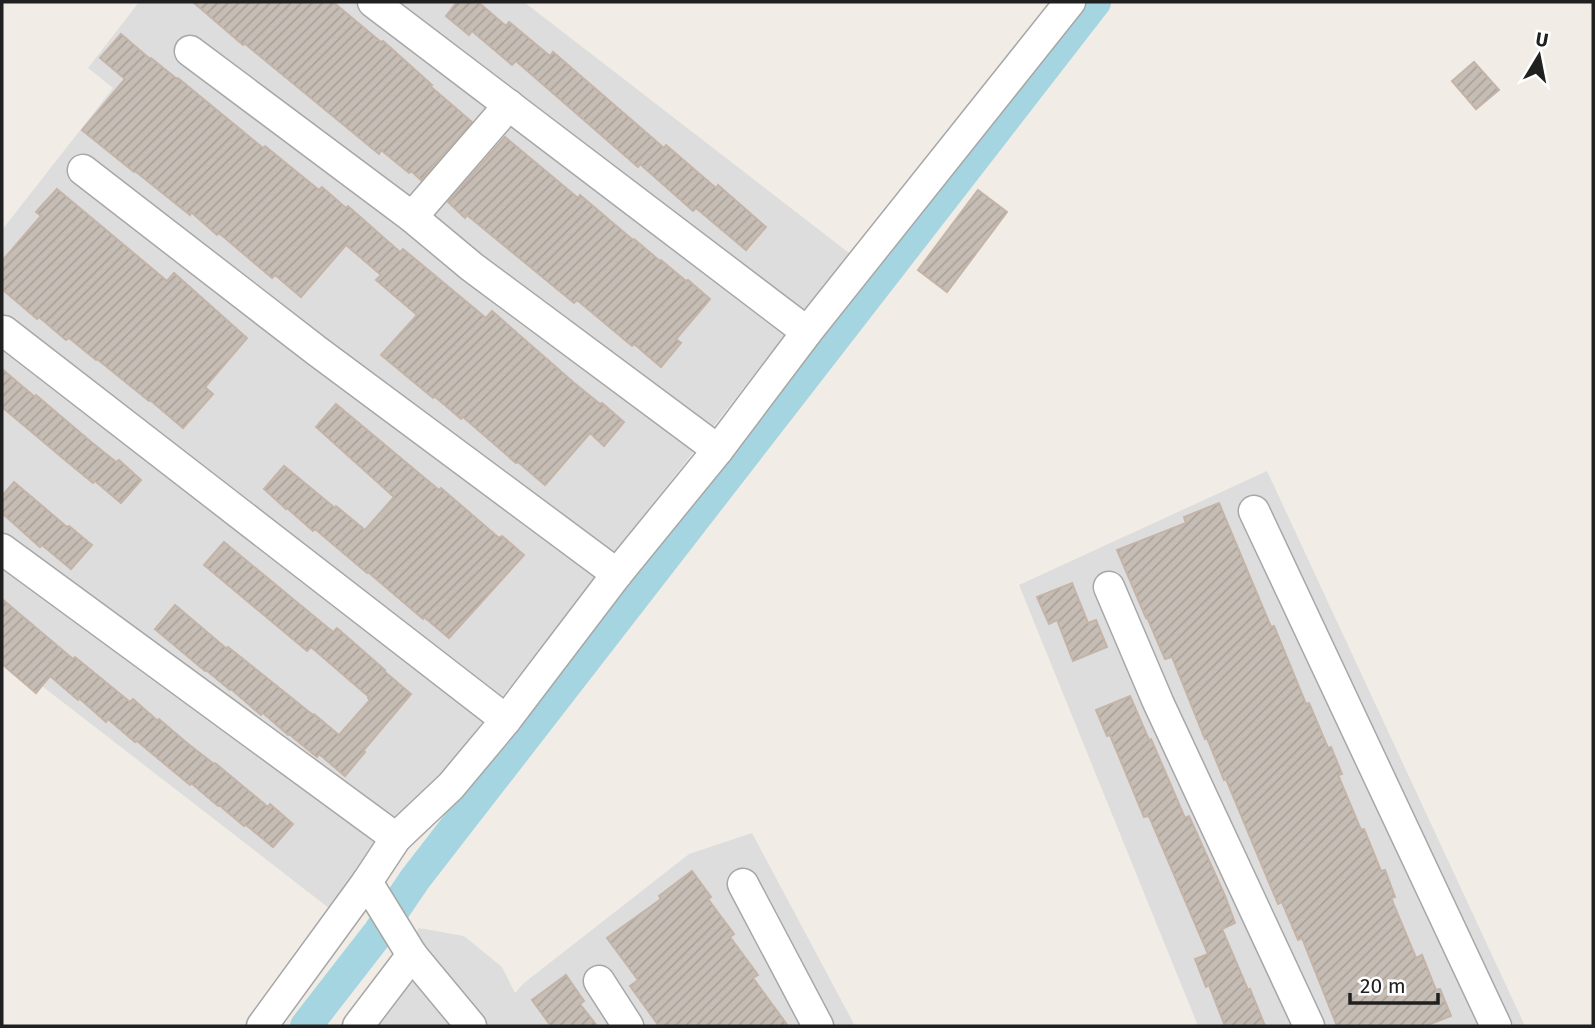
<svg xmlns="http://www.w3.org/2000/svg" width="1595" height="1028" font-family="'Fira Sans',sans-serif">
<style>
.residential{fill:#dedddd}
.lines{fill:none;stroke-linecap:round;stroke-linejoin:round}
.canal{stroke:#a5d5e1;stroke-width:32}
.building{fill:url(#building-hatch);stroke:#c4b4a8;stroke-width:2}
.minor-casing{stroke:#a7a7a7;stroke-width:33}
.minor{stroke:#fff;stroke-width:30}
</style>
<defs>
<pattern id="building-hatch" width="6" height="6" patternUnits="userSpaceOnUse" patternTransform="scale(1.75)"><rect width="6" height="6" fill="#c6bdb5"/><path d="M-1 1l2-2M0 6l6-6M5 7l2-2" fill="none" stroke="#aaa29b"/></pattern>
</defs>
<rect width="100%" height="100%" fill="#f1ede6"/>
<g class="residential">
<path d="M139,2H524L849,253L334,912L2,655V230L113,88L88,68Z"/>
<path d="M1267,471L1525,1026H1198L1019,585Z"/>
<path d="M752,833L855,1026H344L419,928L464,936L502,967L515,993L524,983L689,854Z"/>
</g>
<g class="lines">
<path class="canal" d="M306,1026L379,932L415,879L1095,2"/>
</g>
<g class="building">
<path d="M193,2H333L381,42L383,41L432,85L430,86L472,122L421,180L411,171L409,173L381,150L379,154L244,43L243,45Z"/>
<path d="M457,2H478L506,26L509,22L550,56L553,52L664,148L666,145L716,188L718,185L766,227L746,250L696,208L693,211L640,164L638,167L516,61L512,65L472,31L469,35L446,16Z"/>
<path d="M121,34L150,59L151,58L177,79L178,78L263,148L265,146L319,190L322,187L346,208L348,206L400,252L403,249L486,318L492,311L573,382L600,404L602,403L624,422L604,446L590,433L545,485L518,462L516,463L463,417L461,419L434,396L433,398L381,355L417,315L376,280L381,275L346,245L301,297L275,275L272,278L219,233L217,235L191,212L190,215L135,171L134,172L82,130L125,79L100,58Z"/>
<path d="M1474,62L1499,90L1476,109L1452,81Z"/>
<path d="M505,137L578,198L580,195L633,240L634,239L660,261L661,260L686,281L688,280L710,299L676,339L681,343L661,367L634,344L632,346L577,300L574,303L467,215L465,218L448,202Z"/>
<path d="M57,189L167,281L174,273L247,338L205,387L213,394L183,428L150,400L149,401L97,359L96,360L69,338L66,340L39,317L37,319L2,289V261L41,216L36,212Z"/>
<path d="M978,190L1007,212L947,292L918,270Z"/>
<path d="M2,369L35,397L36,395L90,441L116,462L119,460L141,480L121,503L95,481L93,483L65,460L2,407Z"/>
<path d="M336,404L439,490L441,488L499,538L502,536L524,555L449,638L424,617L423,619L368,572L367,573L315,529L313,531L287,508L286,509L264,489L284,466L335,508L336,506L365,530L394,497L316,427Z"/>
<path d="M14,482L67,527L69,526L92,545L71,569L42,545L40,547L2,513V496Z"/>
<path d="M1219,503L1271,627L1274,626L1306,704L1309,703L1328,748L1331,747L1342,774L1338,775L1361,830L1364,829L1381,871L1385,870L1395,897L1391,898L1416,958L1422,955L1436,990L1440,989L1451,1016L1425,1026H1337L1302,938L1298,940L1282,902L1278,904L1226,779L1224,780L1207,738L1205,739L1172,657L1165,659L1147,617L1146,618L1117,550L1186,523L1184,517Z"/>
<path d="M224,542L333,632L337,628L385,670L384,671L411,694L363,751L365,752L345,776L319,754L317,757L289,734L288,735L263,713L261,715L231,689L230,690L206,670L205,671L155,629L175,605L227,649L228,647L313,715L314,714L339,735L370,700L368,698L369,697L311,647L307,651L204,565Z"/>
<path d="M1072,583L1088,623L1096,620L1107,647L1073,661L1057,620L1049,624L1037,597Z"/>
<path d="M2,599L73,659L75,657L130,702L133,699L158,721L159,719L187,743L214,764L215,763L268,807L270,804L293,824L273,847L246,825L244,826L219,805L218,806L191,783L190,785L137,741L135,742L108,719L106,722L79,698L78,700L50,676L36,693L2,664Z"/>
<path d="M1130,696L1149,740L1151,739L1185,818L1189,816L1225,896L1235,923L1222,929L1248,990L1250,989L1265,1026H1225L1209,985L1206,987L1195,959L1208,954L1149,816L1144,817L1110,735L1107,736L1096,710Z"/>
<path d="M692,871L711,897L708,899L734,934L730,937L758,975L753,978L788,1026H659L630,986L638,980L607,938L661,899L659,896Z"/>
<path d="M566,975L584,1001L580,1004L597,1026H551L532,1000Z"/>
</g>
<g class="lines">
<defs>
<g id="minor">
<path d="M373,2L807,332"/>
<path d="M190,51L412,217L472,267L718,450"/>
<path d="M83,170L317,351L617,574"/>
<path d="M412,217L509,105"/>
<path d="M4,331L506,720"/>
<path d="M1254,511L1496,1026"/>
<path d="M2,549L396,838"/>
<path d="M1109,587L1158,702L1309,1026"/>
<path d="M367,882L412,955L471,1026"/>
<path d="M743,884L818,1026"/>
<path d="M599,981L628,1026"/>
<path d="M262,1026L367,882L396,838L451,786L506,720L617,574L718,450L807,332L1070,2"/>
<path d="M358,1026L412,955"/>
</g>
</defs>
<use href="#minor" class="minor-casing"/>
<use href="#minor" class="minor"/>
</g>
<rect width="1595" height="1028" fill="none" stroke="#202020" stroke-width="7"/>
<g transform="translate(1539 56) rotate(10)" stroke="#ffffff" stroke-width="5" paint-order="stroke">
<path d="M0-5L12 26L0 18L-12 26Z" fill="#202020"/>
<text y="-10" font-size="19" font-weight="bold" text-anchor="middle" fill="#202020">U</text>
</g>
<path d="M1350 993v10h88v-10" fill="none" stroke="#202020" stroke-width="3.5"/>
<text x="1360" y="993" font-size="21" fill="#202020" stroke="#ffffff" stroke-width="5" paint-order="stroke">20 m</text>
</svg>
